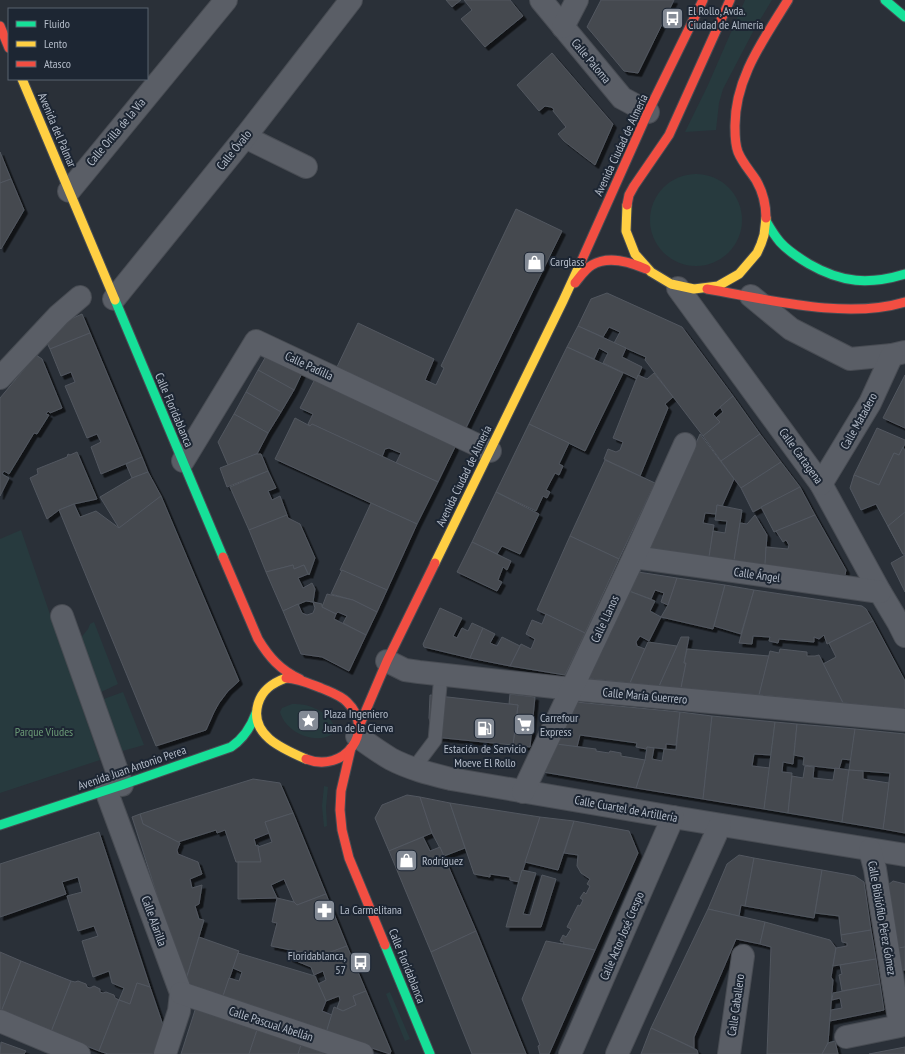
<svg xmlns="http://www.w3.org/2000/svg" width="905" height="1054" font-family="'PT Sans Narrow',sans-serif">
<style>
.green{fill:#273a3e}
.building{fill:#444950;stroke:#52575f;filter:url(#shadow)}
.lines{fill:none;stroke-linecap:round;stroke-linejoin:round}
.lane-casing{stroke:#484c53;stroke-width:15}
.street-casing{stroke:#484c53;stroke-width:24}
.fast-casing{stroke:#484c53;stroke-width:11}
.slow-casing{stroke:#484c53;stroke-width:11}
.jam-casing{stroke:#484c53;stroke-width:11}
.lane{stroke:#5a5e66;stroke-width:13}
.street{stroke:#5a5e66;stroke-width:22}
.fast{stroke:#16e098;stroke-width:9}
.slow{stroke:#ffcf43;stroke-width:9}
.jam{stroke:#f24e42;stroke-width:9}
.labels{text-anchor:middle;stroke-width:4;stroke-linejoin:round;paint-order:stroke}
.poi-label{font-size:12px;fill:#b4bcc9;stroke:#1d2633;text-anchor:start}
.street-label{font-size:12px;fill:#b4bcc9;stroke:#1d2633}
.park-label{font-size:12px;fill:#6b9a76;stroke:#1d2633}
</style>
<defs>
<filter id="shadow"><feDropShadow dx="3.5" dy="3.5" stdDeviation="0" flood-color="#0009"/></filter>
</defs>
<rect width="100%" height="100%" fill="#2a3038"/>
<g class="green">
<path d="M745,0H772L755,28L723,89L719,103L716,130L685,132L708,85Z"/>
<circle cx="696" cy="220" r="46"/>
<path d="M21,530L100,760L0,793V539Z"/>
<path d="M94,622L118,684L99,693L80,639L88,629L90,624Z"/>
<path d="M123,692L144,745L119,752L101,700Z"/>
<path d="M292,704C297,704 301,704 305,705C316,707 340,720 333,734C315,745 286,733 280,712L282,708Z"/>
<path d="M324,786L328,787L326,807L327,826L324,827L322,806Z"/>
<path d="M390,992L410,1039L405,1041L386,994Z"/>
</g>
<g class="building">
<path d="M446,0H461L452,7Z"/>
<path d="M464,0H510L523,16L485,47L461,19L472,10Z"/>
<path d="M601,0H674L638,73L624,71L587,27Z"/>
<path d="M552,53L613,124L595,165L564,141L558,134L566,127L553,111L554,109L551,107L545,106L539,111L517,85Z"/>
<path d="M0,152L11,179L0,183Z"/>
<path d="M11,179L24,210L1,249L0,248V183Z"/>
<path d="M516,209L562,231L464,432L336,369L358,323L434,359L425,380L436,385L444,368L441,366Z"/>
<path d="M607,293L682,327L733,396L713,414L720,422L703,436L645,360L646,357L614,343L620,332L609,327L603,337L578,326L591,299Z"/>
<path d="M82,314L90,333L50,349L47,343L62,323Z"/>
<path d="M578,326L626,348L622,357L642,367L637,379L603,363L608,353L599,348L594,359L567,347Z"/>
<path d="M90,333L142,457L101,474L91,447L101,442L97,434L87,438L65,386L75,382L71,372L61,376L50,349Z"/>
<path d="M567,347L623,373L585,451L529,424Z"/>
<path d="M269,351L304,369L294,390L258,370Z"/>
<path d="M36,355L42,359L62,408L50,413L48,411L46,414L49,415L37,434L34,433L9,474L4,471L2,474L9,478L0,496V398Z"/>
<path d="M258,370L294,390L281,412L246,392Z"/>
<path d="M654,373L673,397L665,404L668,408L640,476L604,459L608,449L616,452L620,450L623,442L613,438L638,375L647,379Z"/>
<path d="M317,375L452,437L455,447L438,482L396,463L401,453L389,448L385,449L382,457L312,424L310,426L308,424L313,414L300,408Z"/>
<path d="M905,375V428L883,418Z"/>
<path d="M246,392L281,412L268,433L234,414Z"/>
<path d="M733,396L760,434L721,461L703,436L720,422L716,418L723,412L720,407Z"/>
<path d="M234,414L268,433L257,454L228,465L218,442Z"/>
<path d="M295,418L310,426L312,424L438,482L417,524L275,459Z"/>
<path d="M529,424L569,443L559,464L563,466L559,475L555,473L546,490L550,492L547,498L543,496L536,511L496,492Z"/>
<path d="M877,428L905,440V444L899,455L894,453L879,485L854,475Z"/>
<path d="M700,434L734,479L722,506L717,505L716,514L705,513L703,523L714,525L709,557L648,548L675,491Z"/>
<path d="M760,434L781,462L741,488L721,461Z"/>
<path d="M903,447L905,451V554H903L876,504L861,510L850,488L854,475L879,485L894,453L899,455Z"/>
<path d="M77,452L97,499L74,504L59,510L47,519L30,478L38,474L37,469L67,457L68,454L70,455Z"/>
<path d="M256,454H261L268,471L227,487L220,468Z"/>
<path d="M142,457L148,472L132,478L126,464Z"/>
<path d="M605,460L655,483L619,559L570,536Z"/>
<path d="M781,462L800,487L753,512L741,488Z"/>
<path d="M268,471L276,488L268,491L272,500L280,496L287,515L249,530L230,487Z"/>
<path d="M148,472L161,496L119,528L100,497L132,478Z"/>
<path d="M800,487L815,515L774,532L761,507Z"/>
<path d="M496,492L539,514L520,554L502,546L497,554L472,542Z"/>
<path d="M161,496L239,681L228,691L219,703L214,712L206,730L156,746L59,510L74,504L80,517L96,511L119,528Z"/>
<path d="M371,503L417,524L387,590L340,570Z"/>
<path d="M717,505L742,510L734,561L709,557L713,531L725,533L727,521L715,520Z"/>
<path d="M905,512V554H903L888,526Z"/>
<path d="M287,515L288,518L300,524L315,558L309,575L304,565L294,569L293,565L266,572L249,530Z"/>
<path d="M755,515L767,535L765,565L734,561L740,523L747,524Z"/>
<path d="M815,515L846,570L845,575L843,577L765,565L766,547L788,549L789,545L786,540L783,542L776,531Z"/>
<path d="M570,536L619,559L585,633L537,610Z"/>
<path d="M472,542L511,561L507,570L503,567L498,580L502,582L497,591L457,572Z"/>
<path d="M905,555V592L891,563Z"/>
<path d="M293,565L294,569L304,565L308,574L298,578L303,588L312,583L315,589L313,602L306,601L283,611L266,572Z"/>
<path d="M342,570L387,590L377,612L353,600L331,594Z"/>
<path d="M638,572L677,578L668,605L661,602L664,593L655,590L651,599L629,591Z"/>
<path d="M677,578L725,585L713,629L661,617L668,605Z"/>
<path d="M725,585L754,590L741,634L714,626Z"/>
<path d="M754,590L862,606L866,609L873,621L827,644L824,635L819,639L814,637V642L779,639L778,643L769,641L770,637L753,636L752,644L739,643Z"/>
<path d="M629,591L655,601L650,611L661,617L649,641L640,636L636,642L637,646L645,649L630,683L590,679L589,675Z"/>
<path d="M327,594L353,600L377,612L366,635L343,623L347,616L338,612L336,614L322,607Z"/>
<path d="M313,602L322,604V607L336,614L334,619L366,635L349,671L322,657L301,654L283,611L298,604L302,613L307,615L313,613L315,608Z"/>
<path d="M440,608L462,618L453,636L457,638L462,628L468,631L472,623L483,628L470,658L424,647L423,644Z"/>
<path d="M546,614L585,633L565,675L510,666L521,644L531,649L535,639L526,634L532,620L542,624Z"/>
<path d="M873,621L905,681V709L843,703L823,664L836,657L829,643Z"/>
<path d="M483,628L495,634L490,643L497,646L502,637L520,646L510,666L470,658Z"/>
<path d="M681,637H689L684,663H686L681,688L659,686Z"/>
<path d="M648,642L677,646L659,686L630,683Z"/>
<path d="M687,649L769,656L759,695L681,688L686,663H684Z"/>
<path d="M780,649L807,652V656H815L819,655L843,703L759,695L770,651L779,653Z"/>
<path d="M510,694L535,697L530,747L513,745L518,705L509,704Z"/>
<path d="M430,695L518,705L513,745L434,737L429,718Z"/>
<path d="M576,702L680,712L676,745L666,744V749L647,747L646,749L636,747L637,743L580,735L577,747L556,744Z"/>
<path d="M680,712L712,716L703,799L636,788L645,760L647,747L654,748L652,759L662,761L664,749L676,750Z"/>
<path d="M712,716L775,722L771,755L754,754L752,766L770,768L764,809L703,799Z"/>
<path d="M775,722L797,724L793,764L783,762L782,772L792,773L788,813L764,809Z"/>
<path d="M797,724L855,729L851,760L842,759L839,769L803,765L804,757L794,755Z"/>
<path d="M855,729L905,734V833L883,829L890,773L849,770Z"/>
<path d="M556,744L596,749V751L609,753L610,751L621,753V756L645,760L636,788L543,772Z"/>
<path d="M805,766L814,767L813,778L833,780L835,768L849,770L842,822L788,813L792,776L803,778Z"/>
<path d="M849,770L863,771V779L889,783L883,829L842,822Z"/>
<path d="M253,779L280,783L293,813L265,822L269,833L254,839L256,846L258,845L261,862H236L225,830L217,833L216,830L178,842L143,824L140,814Z"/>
<path d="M407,795L420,797L432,833L389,851L375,818L382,805Z"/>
<path d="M420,797L450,803L465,848L444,856L432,833Z"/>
<path d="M450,803L540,817L519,882L510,880V877L490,874V877L474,874Z"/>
<path d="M293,813L326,894L297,905L294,902L284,879L271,885L277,898L238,899V862H261L258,847L272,842L265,822Z"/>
<path d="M140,814L143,824L180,843L177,850L178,854L198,862L202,874L190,879L192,888L202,885L199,904L195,906L199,919L204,920L185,983L132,817Z"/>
<path d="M540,817L574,821L558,870L525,862Z"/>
<path d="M574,821L629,831L638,853L595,950L563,944L564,942L560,941L563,935L566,937L571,929L567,927L578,905L580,906L583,900L580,898L584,892L586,894L590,886L587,884L590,879L581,873L577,866L578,855L564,853Z"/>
<path d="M99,832L150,987L137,983L130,1004L119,1000L124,988L112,983L109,971L93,977L82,941L98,936L94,926L78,931L67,896L82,892L78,877L62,882L66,894L0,917V864Z"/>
<path d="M423,837L430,851L440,847L476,931L431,952L389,851Z"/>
<path d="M739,855L754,858L745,906L741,905L739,916L708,909L727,864Z"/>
<path d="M754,858L822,870L814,918L745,906Z"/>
<path d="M522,870L536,873L523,914L530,915L542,875L556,879L541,927H506Z"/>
<path d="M822,870L855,876L864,882L871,930L841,935L839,916L815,913Z"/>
<path d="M893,881L905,884V947L898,948L888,885Z"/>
<path d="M326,894L347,946L320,956L271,946L277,923L272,922L277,898L294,902L297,905Z"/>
<path d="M708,909L765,922L760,944L736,939L694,1037V1048L651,1028Z"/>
<path d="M765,922L830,940L836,948L831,977L833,980L828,1043L822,1054H767L771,947L760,944Z"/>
<path d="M871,930L876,959L833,966L836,948L847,946V943L842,942L841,935Z"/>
<path d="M476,931L526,1054H472L431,952Z"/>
<path d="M199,937L239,951L222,999L185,983Z"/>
<path d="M546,941L595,950L549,1054H540L538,1046L540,1045L522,999Z"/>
<path d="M347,946L366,991L353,996L356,1005L343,1011L337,1008L340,1000L339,996L326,1001L318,984L326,980L323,971L314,975L311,967L289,958L291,950L320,956Z"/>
<path d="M905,947V970H901L898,948Z"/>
<path d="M0,952L21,961L1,1012L0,1011Z"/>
<path d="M238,953L315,976L326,1001L322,1011L332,1015L326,1033L222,999L229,978L239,981L242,972L233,968Z"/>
<path d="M876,959L880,984L842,991L839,975L842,974L840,965Z"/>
<path d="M21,961L71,981L51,1032L1,1012Z"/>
<path d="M71,981L75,982L78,981L86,984L87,987L90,988L94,986L100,989V992L103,993L106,992L114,995L115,998L119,1000L99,1051L51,1032Z"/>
<path d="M137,983L150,987L164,1028L154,1054H108L99,1051L119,1000L130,1004Z"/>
<path d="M880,984L884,1010L830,1021L831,1010L842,1008L840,998L832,1000L833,993Z"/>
<path d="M366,991L391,1051L390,1054L326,1033L334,1007L343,1011L356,1005L353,996Z"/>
<path d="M196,1007L258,1027L249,1054H181Z"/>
<path d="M258,1027L302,1042L298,1054H249Z"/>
<path d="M651,1028L697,1050L698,1054H641Z"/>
<path d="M835,1041L838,1054H822L828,1043Z"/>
<path d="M1,1042L26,1051L24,1054H0Z"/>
<path d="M302,1042L329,1054H298Z"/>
<path d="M905,1047V1054H869Z"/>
</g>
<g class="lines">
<defs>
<path id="lane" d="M414,768L435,740L441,675"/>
<g id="street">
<path d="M541,0L622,98L648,112"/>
<path d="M563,27L577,0"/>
<path d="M245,137L306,167"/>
<path d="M69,191L226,0"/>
<path d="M678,288L821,484L880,592L898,622L905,636"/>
<path d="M751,296L791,329L850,359L892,355L905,352"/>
<path d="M114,299L245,137L351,0"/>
<path d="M0,378L59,315L80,297"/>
<path d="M183,461L256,341L490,451"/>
<path d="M821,484L870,403L892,355"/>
<path d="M634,557L880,592"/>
<path d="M62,616L122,785"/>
<path d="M387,661L405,670L419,672L572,689L905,720"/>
<path d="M357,736C368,744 379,752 391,759C410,769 431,774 451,779L673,817L905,855"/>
<path d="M106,790L181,993L179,1011L165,1054"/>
<path d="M523,792L634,557L685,444"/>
<path d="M181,993L362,1054"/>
<path d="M0,1021L79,1054"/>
<path d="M846,1037L900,1026L875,869L870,850"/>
<path d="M570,1054L673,817"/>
<path d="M617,1054L720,825"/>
<path d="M729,1054L743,956"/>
</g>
<g id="fast">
<path d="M885,0L905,17"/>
<path d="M766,221C770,228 774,235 780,242C788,251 799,258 809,264C842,283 869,285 905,274"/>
<path d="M115,300L223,557"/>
<path d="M0,825L122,785L231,747C243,739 251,727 256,713"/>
<path d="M385,945L430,1054"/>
</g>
<g id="slow">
<path d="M22,79L115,300"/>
<path d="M627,205L626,231L635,254L651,272L671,284L694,289L718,286L739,274L757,253L761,244L764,235L766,218"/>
<path d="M435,563L563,301L581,262"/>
<path d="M286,678C272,683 262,690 258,704C249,735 283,749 306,759"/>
</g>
<g id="jam">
<path d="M0,26L9,48"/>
<path d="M627,205L629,195L634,186L669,135L730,0"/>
<path d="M766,218C766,205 763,192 756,180C750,171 742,162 738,152C735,144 735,136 735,128C734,79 764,39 788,0"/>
<path d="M581,262L648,112L703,0"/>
<path d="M575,283C580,277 585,269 592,265C609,255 630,262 646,269"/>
<path d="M707,289C767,299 846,320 905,302"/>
<path d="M223,557L258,639C269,657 280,670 300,679"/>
<path d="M286,678C300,679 308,683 321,688C330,692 340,695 347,702C377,731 344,774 306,759"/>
<path d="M358,729L387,661L435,563"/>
<path d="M351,748L341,791L340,810L342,830L349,858L385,945"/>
</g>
</defs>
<use href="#lane" class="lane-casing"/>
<use href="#street" class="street-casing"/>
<use href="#fast" class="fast-casing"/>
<use href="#slow" class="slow-casing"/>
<use href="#jam" class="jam-casing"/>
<use href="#lane" class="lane"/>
<use href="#street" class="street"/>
<use href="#fast" class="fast"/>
<use href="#slow" class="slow"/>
<use href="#jam" class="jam"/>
</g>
<defs>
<symbol id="bus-square" viewBox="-11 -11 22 22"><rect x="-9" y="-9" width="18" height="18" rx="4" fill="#848b96" stroke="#1d2633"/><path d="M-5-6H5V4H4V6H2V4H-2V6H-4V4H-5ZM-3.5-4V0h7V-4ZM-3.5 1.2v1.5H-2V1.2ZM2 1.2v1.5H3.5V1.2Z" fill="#fff"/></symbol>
<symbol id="shop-square" viewBox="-11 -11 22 22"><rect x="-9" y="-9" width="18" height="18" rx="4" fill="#848b96" stroke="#1d2633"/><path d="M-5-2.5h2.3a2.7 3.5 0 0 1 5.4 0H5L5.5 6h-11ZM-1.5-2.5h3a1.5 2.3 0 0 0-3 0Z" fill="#fff"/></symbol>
<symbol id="sight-square" viewBox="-11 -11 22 22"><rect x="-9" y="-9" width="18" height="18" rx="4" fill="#848b96" stroke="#1d2633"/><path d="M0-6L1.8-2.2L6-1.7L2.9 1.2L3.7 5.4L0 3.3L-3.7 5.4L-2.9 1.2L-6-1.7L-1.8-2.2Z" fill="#fff"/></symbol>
<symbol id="supermarket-square" viewBox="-11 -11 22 22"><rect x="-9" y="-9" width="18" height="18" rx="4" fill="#848b96" stroke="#1d2633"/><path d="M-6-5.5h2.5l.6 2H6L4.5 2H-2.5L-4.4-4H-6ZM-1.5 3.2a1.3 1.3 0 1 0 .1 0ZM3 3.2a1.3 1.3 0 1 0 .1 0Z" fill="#fff"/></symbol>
<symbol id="fuel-square" viewBox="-11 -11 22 22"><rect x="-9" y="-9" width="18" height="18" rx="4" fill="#848b96" stroke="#1d2633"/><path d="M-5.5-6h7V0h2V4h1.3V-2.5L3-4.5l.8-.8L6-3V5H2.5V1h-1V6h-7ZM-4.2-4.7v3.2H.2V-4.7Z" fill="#fff"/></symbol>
<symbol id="pharmacy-square" viewBox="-11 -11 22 22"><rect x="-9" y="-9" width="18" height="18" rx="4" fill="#848b96" stroke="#1d2633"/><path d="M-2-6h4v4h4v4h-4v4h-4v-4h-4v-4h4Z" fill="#fff"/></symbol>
</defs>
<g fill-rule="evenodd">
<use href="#bus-square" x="660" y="6" width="25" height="25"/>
<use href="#shop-square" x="522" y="250" width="25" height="25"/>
<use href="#sight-square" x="296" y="708" width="25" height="25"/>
<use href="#supermarket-square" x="512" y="712" width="25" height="25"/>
<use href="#fuel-square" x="472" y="716" width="25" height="25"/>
<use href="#shop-square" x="394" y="848" width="25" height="25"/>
<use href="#pharmacy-square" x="312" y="898" width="25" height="25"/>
<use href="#bus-square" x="348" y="950" width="25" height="25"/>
</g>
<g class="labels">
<g class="poi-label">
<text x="688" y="15">El Rollo, Avda.<tspan x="688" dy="14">Ciudad de Almería</tspan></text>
<text x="550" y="266">Carglass</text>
<text x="324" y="718">Plaza Ingeniero<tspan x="324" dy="14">Juan de la Cierva</tspan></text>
<text x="540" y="722">Carrefour<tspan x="540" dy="14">Express</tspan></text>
<text x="485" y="753" text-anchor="middle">Estación de Servicio<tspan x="485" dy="14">Moeve El Rollo</tspan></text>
<text x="422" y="865">Rodríguez</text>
<text x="340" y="914">La Carmelitana</text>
<text x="346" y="960" text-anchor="end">Floridablanca,<tspan x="346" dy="14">57</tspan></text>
</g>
<g class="street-label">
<text transform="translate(591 61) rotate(50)" y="4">Calle Paloma</text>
<text transform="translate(57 130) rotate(67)" y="4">Avenida del Palmar</text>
<text transform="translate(116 132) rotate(-50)" y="4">Calle Orilla de la Vía</text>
<text transform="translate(621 145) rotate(-65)" y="4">Avenida Ciudad de Almería</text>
<text transform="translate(234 150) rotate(-51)" y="4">Calle Óvalo</text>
<text transform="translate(309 366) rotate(25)" y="4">Calle Padilla</text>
<text transform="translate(174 410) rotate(67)" y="4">Calle Floridablanca</text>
<text transform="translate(859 421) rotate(-61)" y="4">Calle Matadero</text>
<text transform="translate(801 456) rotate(54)" y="4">Calle Cartagena</text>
<text transform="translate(464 476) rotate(-64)" y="4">Avenida Ciudad de Almería</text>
<text transform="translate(757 575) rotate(8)" y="4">Calle Ángel</text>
<text transform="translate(605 619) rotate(-65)" y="4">Calle Llanos</text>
<text transform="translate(645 696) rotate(5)" y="4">Calle María Guerrero</text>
<text transform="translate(132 768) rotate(-19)" y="4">Avenida Juan Antonio Perea</text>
<text transform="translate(626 809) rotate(10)" y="4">Calle Cuartel de Artillería</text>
<text transform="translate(882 918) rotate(80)" y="4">Calle Bibliófilo Pérez Gómez</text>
<text transform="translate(154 921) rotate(70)" y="4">Calle Alarilla</text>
<text transform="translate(622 936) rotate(-67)" y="4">Calle Actor José Crespo</text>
<text transform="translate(407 966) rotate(68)" y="4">Calle Floridablanca</text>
<text transform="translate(736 1005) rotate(-82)" y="4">Calle Caballero</text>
<text transform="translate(271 1024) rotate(18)" y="4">Calle Pascual Abellán</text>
</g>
<g class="park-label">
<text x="44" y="736">Parque Viudes</text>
</g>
</g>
<rect x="8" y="8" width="140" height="72" fill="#1d2633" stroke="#59626f"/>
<rect x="16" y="21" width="20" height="6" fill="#16e098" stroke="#59626f"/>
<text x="44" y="28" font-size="12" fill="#b4bcc9">Fluido</text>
<rect x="16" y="41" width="20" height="6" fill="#ffcf43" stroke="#59626f"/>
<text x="44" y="48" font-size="12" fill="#b4bcc9">Lento</text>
<rect x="16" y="61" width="20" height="6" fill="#f24e42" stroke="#59626f"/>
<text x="44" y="68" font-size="12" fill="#b4bcc9">Atasco</text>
</svg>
